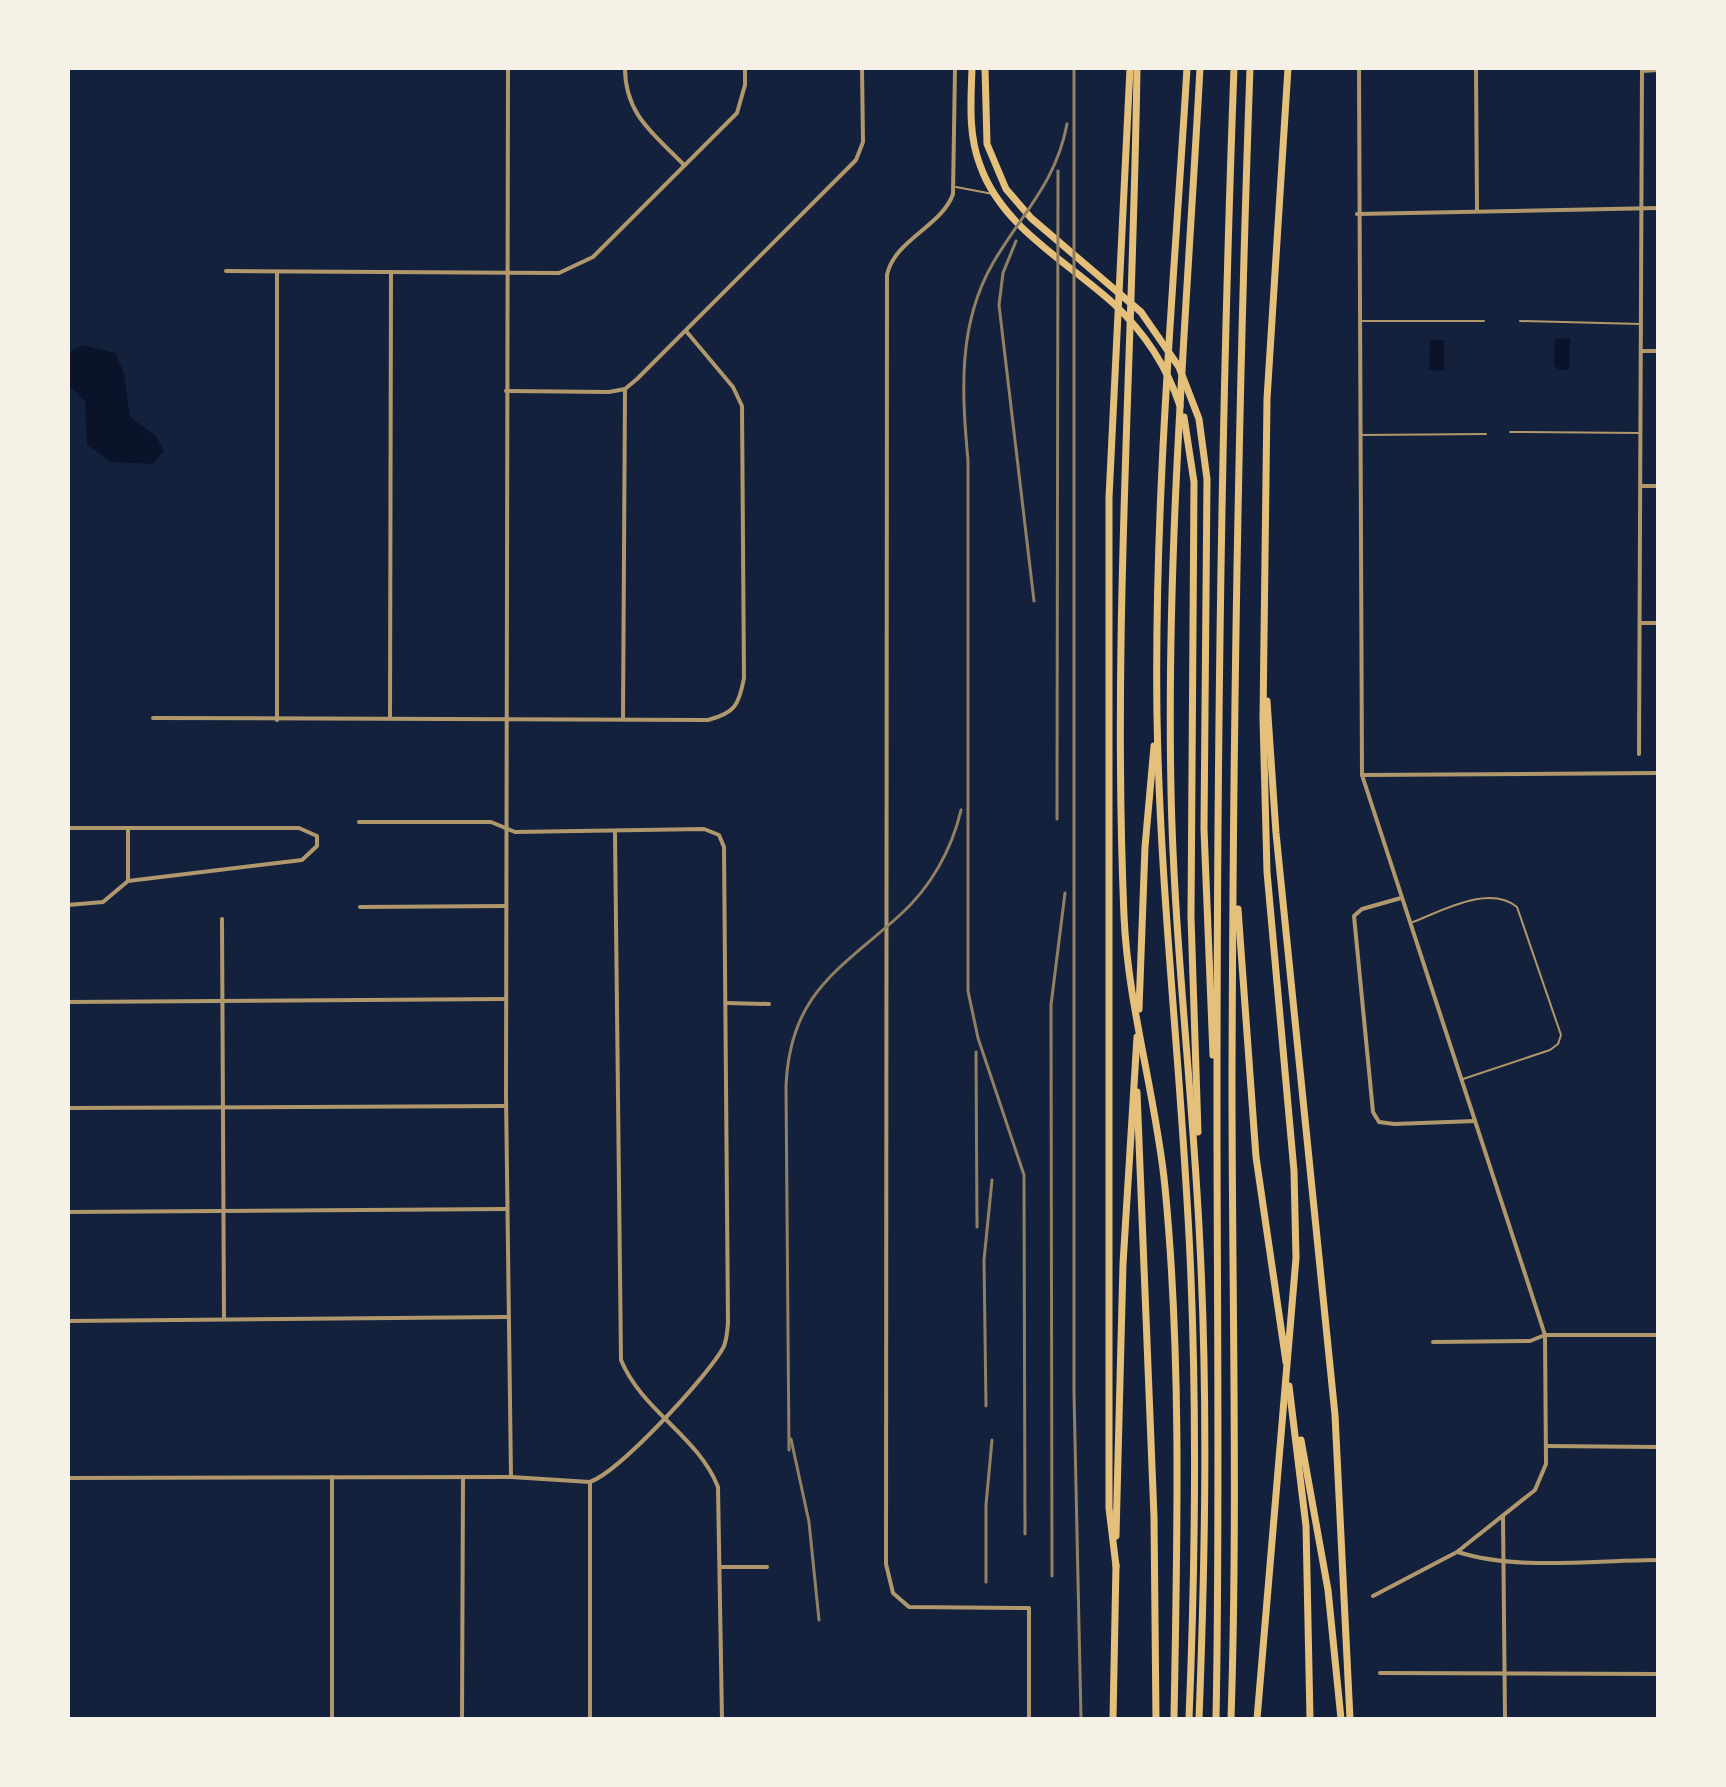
<svg xmlns="http://www.w3.org/2000/svg" width="1726" height="1787" font-family="'Titillium Web',sans-serif">
<style>
.water{fill:#0b132b}
.lines{fill:none;stroke-linecap:round;stroke-linejoin:round}
.service{stroke:#b1986c;stroke-width:2}
.minor{stroke:#b1986c;stroke-width:4}
.motorway{stroke:#e5c07b;stroke-width:7}
.rail{stroke:#918062;stroke-width:3}
</style>
<rect width="100%" height="100%" fill="#14213d"/>
<g class="water">
<path d="M1570,338L1569,370H1559L1554,365L1555,339Z"/>
<path d="M1430,340H1444V371L1429,370Z"/>
<path d="M82,345L115,353L124,373L130,417L156,436L164,451L153,464L111,462L87,445L85,401L68,385V353Z"/>
</g>
<g class="lines">
<g class="service">
<path d="M956,187L993,194"/>
<path d="M1360,321H1484"/>
<path d="M1520,321L1641,324"/>
<path d="M1510,432L1640,433"/>
<path d="M1363,435L1486,434"/>
<path d="M1413,922C1442,911 1489,884 1517,907L1561,1035L1558,1044L1550,1050L1463,1079"/>
</g>
<g class="minor">
<path d="M508,68L506,1096L511,1477"/>
<path d="M625,68C625,115 654,134 684,165"/>
<path d="M955,68L953,194C942,226 894,240 887,275L886,1564L893,1593L909,1607L1029,1608V1719"/>
<path d="M1359,68L1362,775L1545,1335L1546,1464L1535,1490L1457,1552L1373,1596"/>
<path d="M1476,68L1477,210"/>
<path d="M1642,71L1658,70"/>
<path d="M1357,214L1658,208"/>
<path d="M226,271L559,273L593,257L737,113L745,85V68"/>
<path d="M1642,351H1658"/>
<path d="M506,391L609,392L625,389L637,379L856,160L863,142L862,68"/>
<path d="M1642,486H1658"/>
<path d="M1641,623H1658"/>
<path d="M390,717L391,273"/>
<path d="M153,718L708,720C735,713 739,705 744,678L742,406L733,387L686,331"/>
<path d="M623,719L625,389"/>
<path d="M277,720V273"/>
<path d="M1639,754L1642,68"/>
<path d="M1362,775L1658,773"/>
<path d="M359,822H491L515,832L704,829L719,835L724,847L728,1323C727,1332 727,1341 723,1348C707,1377 620,1471 590,1482V1719"/>
<path d="M68,828H299L317,836V846L302,860L128,881L103,902L68,905"/>
<path d="M128,829V881"/>
<path d="M615,833L621,1360C642,1411 698,1436 718,1487L722,1719"/>
<path d="M1401,898L1362,909L1354,916L1373,1112L1379,1122L1394,1124L1475,1121"/>
<path d="M360,907L506,906"/>
<path d="M222,919L224,1319"/>
<path d="M68,1002L506,999"/>
<path d="M726,1003L769,1004"/>
<path d="M68,1108L506,1106"/>
<path d="M68,1212L507,1209"/>
<path d="M68,1321L506,1317"/>
<path d="M1433,1342L1530,1341L1545,1335H1658"/>
<path d="M1546,1446L1658,1447"/>
<path d="M68,1478L511,1477L590,1482"/>
<path d="M1503,1516L1505,1719"/>
<path d="M1458,1552C1516,1571 1596,1560 1658,1560"/>
<path d="M721,1567H767"/>
<path d="M1380,1673L1658,1674"/>
<path d="M332,1719V1477"/>
<path d="M462,1719L463,1478"/>
</g>
<g class="motorway">
<path d="M972,68C971,101 968,134 980,165C1002,228 1067,261 1114,304C1144,332 1167,367 1180,406"/>
<path d="M985,68L987,144L1006,189L1031,218L1141,312L1179,367L1199,419L1207,479L1204,829L1213,1055"/>
<path d="M1137,68C1133,351 1112,633 1124,916C1128,1007 1156,1096 1165,1187C1182,1363 1177,1543 1174,1719"/>
<path d="M1187,68C1174,283 1154,500 1157,715C1160,904 1184,1091 1191,1279C1197,1426 1195,1572 1189,1719"/>
<path d="M1184,417L1194,482L1191,917L1198,1132"/>
<path d="M1267,701L1276,833L1335,1415L1350,1719"/>
<path d="M1238,909L1256,1157L1286,1362"/>
<path d="M1139,1009L1145,847L1154,746"/>
<path d="M1137,1092L1154,1517L1156,1719"/>
<path d="M1289,1386L1306,1526L1310,1719"/>
<path d="M1301,1440L1328,1590L1341,1719"/>
<path d="M1116,1536L1123,1264L1137,1037"/>
<path d="M1116,1566L1109,1508V498L1130,68"/>
<path d="M1113,1719L1116,1565"/>
<path d="M1199,1719C1205,1561 1208,1404 1200,1246C1193,1093 1174,942 1171,790C1166,550 1187,308 1200,68"/>
<path d="M1216,1719C1220,1514 1217,1310 1217,1105C1217,759 1221,414 1234,68"/>
<path d="M1231,1719C1238,1506 1232,1293 1232,1080C1233,743 1238,405 1250,68"/>
<path d="M1257,1719L1296,1258L1294,1171L1267,872L1263,718L1267,399L1288,68"/>
</g>
<g class="rail">
<path d="M1074,68V1393L1081,1719"/>
<path d="M1016,241L1003,273L999,305L1034,601"/>
<path d="M1057,819L1058,171"/>
<path d="M976,1052L977,1227"/>
<path d="M986,1406L984,1260L992,1180"/>
<path d="M791,1439L809,1522L819,1620"/>
<path d="M789,1450L786,1086C790,993 839,970 900,915C931,887 952,849 961,810"/>
<path d="M1025,1534L1024,1175L978,1038L968,991V461C962,394 957,325 993,263C1022,213 1056,183 1067,124"/>
<path d="M1052,1576L1051,1005L1065,893"/>
<path d="M986,1582V1505L992,1440"/>
</g>
</g>
<rect width="1726" height="1787" fill="none" stroke="#f6f1e7" stroke-width="140"/>
</svg>
